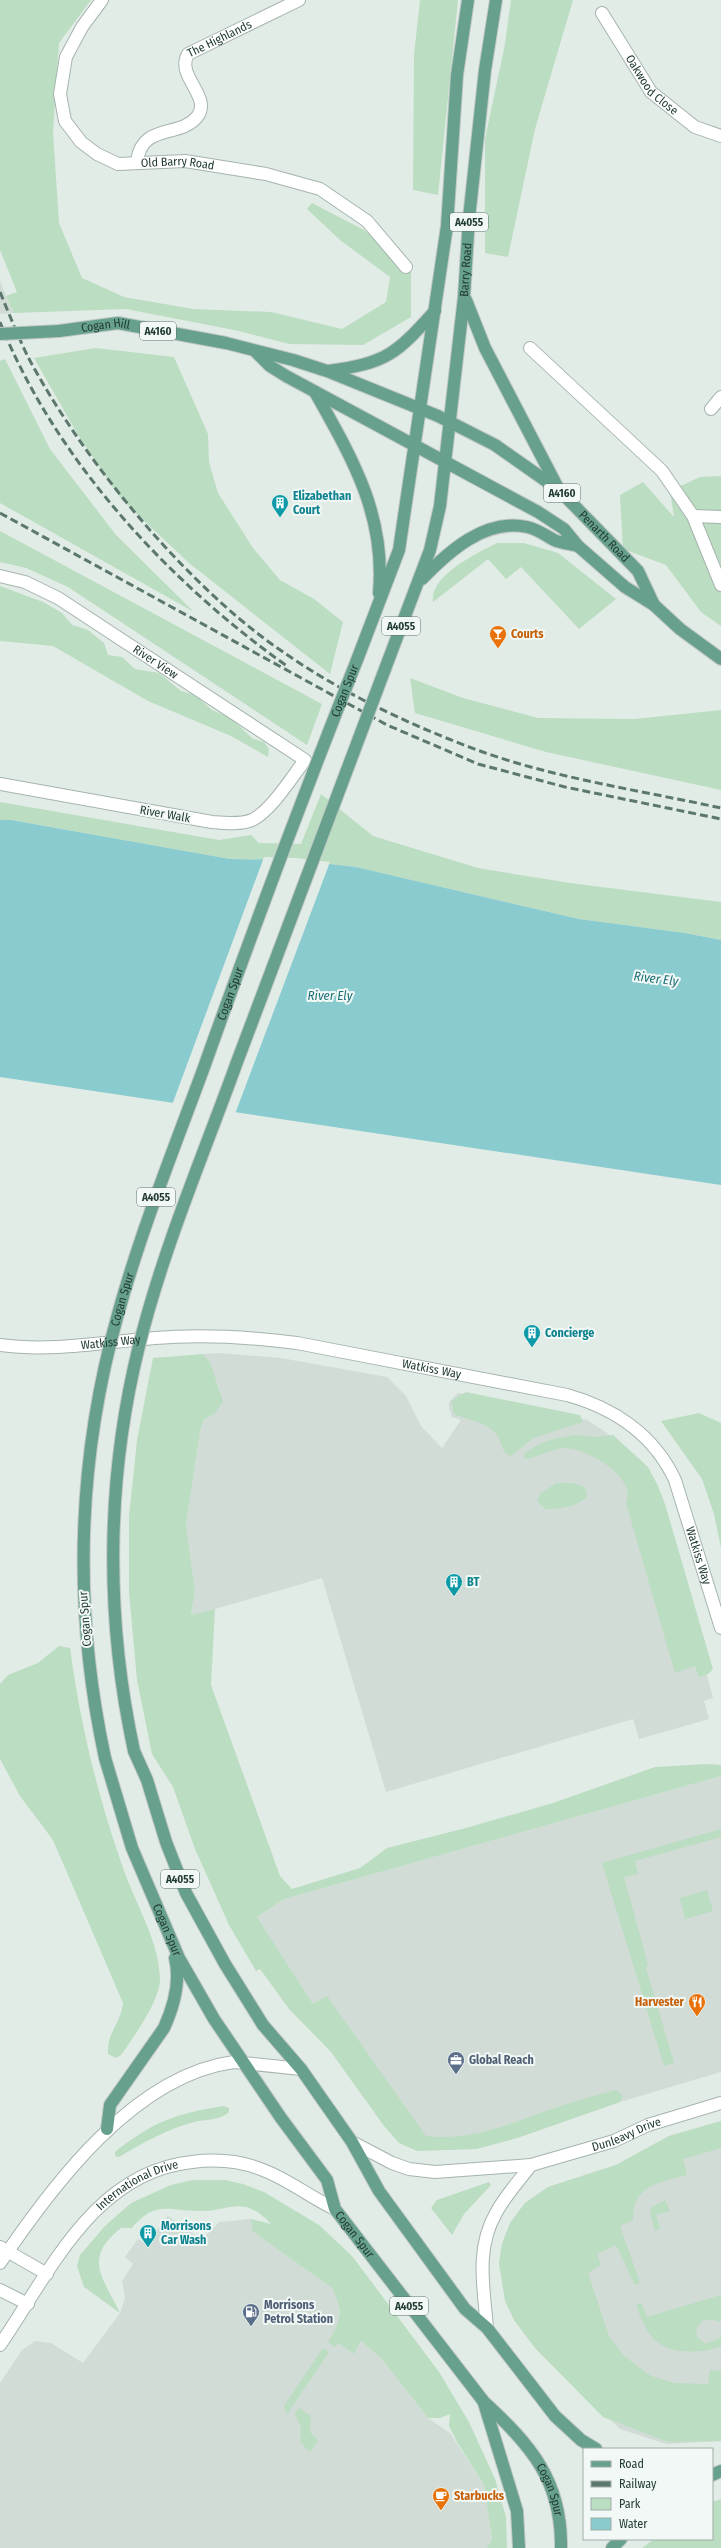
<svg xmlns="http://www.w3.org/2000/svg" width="721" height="2548" font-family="'Fira Sans Condensed',sans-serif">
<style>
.built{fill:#d0dcd5}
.green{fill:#bbddc1}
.water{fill:#8acbd0}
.pier{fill:#e2ece6}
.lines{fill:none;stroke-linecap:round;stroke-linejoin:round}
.street-casing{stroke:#a5b4ad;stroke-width:14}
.primary-casing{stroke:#c1c8c6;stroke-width:14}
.street{stroke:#fff;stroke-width:12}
.primary{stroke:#67a18d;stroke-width:12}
.rail{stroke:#5c786e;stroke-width:3;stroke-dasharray:8 4;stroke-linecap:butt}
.primary-bridge-casing{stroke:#c1c8c6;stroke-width:14;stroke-linecap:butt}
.primary-bridge{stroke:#67a18d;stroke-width:12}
.labels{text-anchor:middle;stroke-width:4;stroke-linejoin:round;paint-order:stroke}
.shield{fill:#f2f8f5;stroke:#60746d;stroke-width:1}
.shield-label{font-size:11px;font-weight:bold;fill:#223c33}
.street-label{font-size:12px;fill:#223c33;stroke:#f2f8f5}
.culture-label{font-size:12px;font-weight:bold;fill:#0d838f;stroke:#f2f8f5;text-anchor:start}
.food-label{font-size:12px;font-weight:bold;fill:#c56008;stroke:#f2f8f5;text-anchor:start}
.service-label{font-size:12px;font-weight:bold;fill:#4e5e75;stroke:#f2f8f5;text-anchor:start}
.water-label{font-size:13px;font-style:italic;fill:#1d7078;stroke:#f2f8f5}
</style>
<rect width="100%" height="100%" fill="#e2ece6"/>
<g class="built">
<path d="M0,281L6,296L14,313L0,314Z"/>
<path d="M218,1353L281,1358L387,1377L406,1396L421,1426L442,1448L461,1420L452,1417L449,1408V1402L458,1393L587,1420L607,1433L644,1463L661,1497L713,1698L704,1701L709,1719L639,1739L633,1719L386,1792L322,1578L191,1616L195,1591L186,1524L200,1432L203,1420L214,1414L219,1387L213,1375L210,1362L203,1354Z"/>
<path d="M721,1776V2072L620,2102L517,2138L476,2149L429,2150L313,2004L257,1917L284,1899Z"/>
<path d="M721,2121V2441L666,2444L620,2429L553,2364L499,2264L502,2244L510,2223L525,2203L548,2187L616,2165L669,2136Z"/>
<path d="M168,2216L202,2240L219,2222L251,2219L252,2231L332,2288L338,2298L340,2320L329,2343H338L354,2354L361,2341L382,2359L428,2418L450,2433L484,2485L492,2539L487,2548H0V2383L22,2350L35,2341L51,2343L83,2363L120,2313L125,2298L122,2281L133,2264L125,2257L138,2239L143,2242L152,2230L155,2232Z"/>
</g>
<g class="green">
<path d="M0,0H91L59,43L53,132L59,223L82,278L124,297L193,309L271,312L342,329L386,302L390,277L340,240L307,209L312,203L364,230L411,264V317L363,345L289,344L239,331L126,309L14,313L6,296L17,292L0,250Z"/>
<path d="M420,0H458L438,195L413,190L414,55Z"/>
<path d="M511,0H573L535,129L508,257L485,253V139L505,44Z"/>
<path d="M96,348L174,357L208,434L209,462L218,493L253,548L280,580L314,599L343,622L330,674L189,563L121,499L78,435L34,358Z"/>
<path d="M5,359L50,449L116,535L194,612L0,503V361Z"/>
<path d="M721,476V626L701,612L666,565L623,549L620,495L643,482L674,517L670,491L700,477Z"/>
<path d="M0,531L322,704L307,745L68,587L26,568L0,562Z"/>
<path d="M497,543H524L558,553L616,599L579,629L521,567L506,579L488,559L433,602C429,576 477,553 497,543Z"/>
<path d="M0,586L43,602L62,613L72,625L88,630L104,643L108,655L122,657L135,669L159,673L181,691L195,695L212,710L231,718L253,739L264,742L269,749L268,757L231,736L148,701L53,646L0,641Z"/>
<path d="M410,678L463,698L538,718L635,719L721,710V790L546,752L415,713Z"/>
<path d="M321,794L373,836L478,868L570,883L721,902V940L685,933L579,919L356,867L295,860L230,859L11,820H0V802L219,840L251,835L259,843L301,844Z"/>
<path d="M203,1354L210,1362L223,1402L214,1414L203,1420L200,1432L186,1524L195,1591L191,1615L215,1609L211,1685L280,1876L292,1889L360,1868L387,1848L466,1828L553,1803L655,1767L706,1764L721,1765V1776L284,1899L257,1917L313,2004L327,1996L426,2136C478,2142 516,2120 564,2105C581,2099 599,2095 616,2090L623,2096L620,2102L517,2138L476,2149L417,2151L399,2143L384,2126L331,2052L289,2009L260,1969L256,1971L229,1925L195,1849L173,1787L152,1754L137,1680L129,1592V1516L137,1440L153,1358Z"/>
<path d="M466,1392L580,1415L583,1422L533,1438L511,1456C502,1454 502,1443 498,1436C487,1421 469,1421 454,1414L451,1401Z"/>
<path d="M699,1413L721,1423V1548L714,1514L702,1479L661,1421Z"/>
<path d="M575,1435L596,1437L613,1435L648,1467L658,1486L665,1504L713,1669L708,1674L699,1677L695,1666L675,1673L626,1503C638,1478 588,1449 566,1448C555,1448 539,1456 527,1459L524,1457L525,1453C541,1441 556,1438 575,1435Z"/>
<path d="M556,1483H572L585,1487L587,1496C578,1507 558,1509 545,1509L537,1501L540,1494Z"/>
<path d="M59,1646L70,1648C80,1722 97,1794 122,1865C134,1902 159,1939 160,1979C160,2001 134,2036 122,2054L116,2058L108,2054C106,2034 121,2023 123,2003L53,1840L20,1796L0,1759V1684L8,1675L38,1663Z"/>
<path d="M721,1829V1837L635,1861L638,1874L624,1877L648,1965L646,1968L674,2063L664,2066L602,1863Z"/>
<path d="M707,1890L713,1911L685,1919L680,1898Z"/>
<path d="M224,2106L229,2108V2112C219,2121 206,2119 194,2122C167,2129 143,2143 119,2157L115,2156V2152C152,2122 177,2113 224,2106Z"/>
<path d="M721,2121V2148L683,2159L687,2175C659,2183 632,2185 633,2220L620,2226L640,2283L635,2285L616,2245L597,2254L601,2265L588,2273L609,2336L625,2357L651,2376L674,2383L708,2384L710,2370L721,2371V2441L668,2442L603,2417L535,2348L514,2320L505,2301L499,2264L502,2244L510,2223L525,2203L548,2187L616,2165L669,2136Z"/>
<path d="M193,2180H225L243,2184L264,2192L319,2225L352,2256L439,2372L469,2422L495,2479L506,2517L507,2548H487L492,2539L484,2485L457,2442L449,2426L450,2414L440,2418H428L382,2359L361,2341L354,2354L338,2343L335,2347L328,2342C341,2321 344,2311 332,2288L252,2231L251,2219L271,2224C242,2193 230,2212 198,2211C167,2211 156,2200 132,2228H121C83,2258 102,2276 120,2313L84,2287L77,2266L80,2255L105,2226L131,2203L171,2185Z"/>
<path d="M489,2182L491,2185L464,2214L452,2235L431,2208L437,2200Z"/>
<path d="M665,2200L670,2211L656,2215L660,2228L655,2231L650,2213L652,2207Z"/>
<path d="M721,2295V2320L718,2322L713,2319L702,2321L696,2330L697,2337L706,2344L720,2338L721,2333V2347C699,2353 667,2356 651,2336C644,2327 640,2315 636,2305L641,2303L647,2317Z"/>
<path d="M323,2348L329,2352L287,2414L284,2406Z"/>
<path d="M299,2408L311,2416L310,2432L318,2440L310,2452L300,2442L301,2428L295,2414Z"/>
<path d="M721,2499V2548H642L654,2539H712V2502Z"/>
</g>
<path class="water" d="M0,820H11L230,859L295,860L356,867L579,919L685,933L721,940V1185L0,1077Z"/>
<path class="pier" d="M264,857L296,858L330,862L235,1114L172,1105Z"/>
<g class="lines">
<defs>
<g id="street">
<path id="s1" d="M102,0L82,27L66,57L60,94L65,121L81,142L97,154L118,164L185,161L266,174L320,189L367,221L406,267"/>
<path id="s2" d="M602,13L651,92L695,127L721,136"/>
<path id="s3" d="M137,162C141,123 180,138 197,117C213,97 175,76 188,54L299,0"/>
<path d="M530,348L662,471L693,516L721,585"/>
<path d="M711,409L721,397"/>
<path d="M693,516L721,517"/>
<path id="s4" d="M0,576L25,582L58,598L305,760C292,777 271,811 252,820C240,825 224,823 212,822L0,784"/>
<path id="s5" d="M0,1345C52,1352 103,1342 155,1338C202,1334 250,1337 297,1343L567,1395C614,1408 654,1435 675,1480L721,1628"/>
<path id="s6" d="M352,2142L392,2163L409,2169L435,2172L531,2165L614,2141L648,2125L721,2103"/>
<path d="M0,2247L47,2274"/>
<path d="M0,2263C52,2186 134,2075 234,2062L301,2069"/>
<path d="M0,2290L28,2304"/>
<path d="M487,2328C484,2289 475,2249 496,2213C505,2196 519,2181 531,2165"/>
<path id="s7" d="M0,2345C50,2272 94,2172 192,2162C215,2159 241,2161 263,2170C289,2180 310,2197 335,2209"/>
</g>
<g id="primary">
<path d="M466,300L485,348L558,488"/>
<path id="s8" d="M59,331L118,323L226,343L293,360L327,371L438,416L495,445L559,490L638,571L654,605"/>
<path d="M256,352L270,366L286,376L538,512L564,529L578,546L625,587L654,605L680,629L721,659"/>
<path d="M328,371C387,363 396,354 435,311"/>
<path d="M315,392C352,458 386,515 379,593"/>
<path d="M422,579C448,552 485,518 527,527C537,529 545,535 554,540C561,543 570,544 578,546"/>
<path d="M357,660L399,550L447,226L457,75L468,0"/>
<path id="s9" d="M385,669L430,550L440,506L464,297L469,218L485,70L496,0"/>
<path d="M134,1751L147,1780L166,1842L186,1893L225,1964L263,2025L301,2069L352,2142L379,2191L465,2309L487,2328L555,2416L581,2440L596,2449"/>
<path id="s10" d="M105,1758L132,1848L179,1958L214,2019L281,2118L327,2180L335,2209L484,2402C531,2445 562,2481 561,2548"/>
<path d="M107,2129L110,2105L164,2028C174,2006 181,1982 175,1958"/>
<path d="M484,2403L517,2511L519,2548"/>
<path d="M712,2475L721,2471"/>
<path d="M612,2548L621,2539"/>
</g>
</defs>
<use href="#street" class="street-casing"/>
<use href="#primary" class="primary-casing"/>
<use href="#street" class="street"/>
<use href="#primary" class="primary"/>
<g class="rail">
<path d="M0,292C9,314 18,336 28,357C79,453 171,566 257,633C323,684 401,722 480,751C554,778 643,791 721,808"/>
<path d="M0,322C54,458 168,582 287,666"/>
<path d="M0,513L387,725L478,764L565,787L721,819"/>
</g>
<defs>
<g id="primary-bridge">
<path d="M0,334L59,331"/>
<path d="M134,1751C105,1617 106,1479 139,1346C163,1249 203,1156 237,1062C286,931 335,800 385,669"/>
<path id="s11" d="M105,1758C73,1610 77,1460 118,1314C141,1231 173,1151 203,1070C252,932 303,796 357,660"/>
</g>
</defs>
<use href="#primary-bridge" class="primary-bridge-casing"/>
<use href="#primary-bridge" class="primary-bridge"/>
</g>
<defs>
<symbol id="building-pin" viewBox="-11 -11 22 30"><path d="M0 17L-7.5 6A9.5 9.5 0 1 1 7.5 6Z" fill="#0f9aa8" stroke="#f2f8f5"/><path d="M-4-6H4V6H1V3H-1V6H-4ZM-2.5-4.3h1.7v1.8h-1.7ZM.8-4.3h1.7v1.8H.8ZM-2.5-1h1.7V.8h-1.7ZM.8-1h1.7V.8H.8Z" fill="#fff"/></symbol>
<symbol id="bar-pin" viewBox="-11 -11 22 30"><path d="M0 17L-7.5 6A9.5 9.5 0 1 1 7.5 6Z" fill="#e8710a" stroke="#f2f8f5"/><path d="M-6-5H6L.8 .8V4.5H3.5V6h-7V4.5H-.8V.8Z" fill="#fff"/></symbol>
<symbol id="restaurant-pin" viewBox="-11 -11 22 30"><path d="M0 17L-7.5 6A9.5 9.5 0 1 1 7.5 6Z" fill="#e8710a" stroke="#f2f8f5"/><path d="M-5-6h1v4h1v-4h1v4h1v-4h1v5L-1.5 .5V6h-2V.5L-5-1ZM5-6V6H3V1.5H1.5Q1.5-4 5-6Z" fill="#fff"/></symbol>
<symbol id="office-pin" viewBox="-11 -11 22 30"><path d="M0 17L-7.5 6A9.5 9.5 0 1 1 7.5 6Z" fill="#5c6f8a" stroke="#f2f8f5"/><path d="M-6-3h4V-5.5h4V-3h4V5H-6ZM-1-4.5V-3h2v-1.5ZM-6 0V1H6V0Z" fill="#fff"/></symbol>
<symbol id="fuel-pin" viewBox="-11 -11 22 30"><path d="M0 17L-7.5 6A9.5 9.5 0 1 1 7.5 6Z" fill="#5c6f8a" stroke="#f2f8f5"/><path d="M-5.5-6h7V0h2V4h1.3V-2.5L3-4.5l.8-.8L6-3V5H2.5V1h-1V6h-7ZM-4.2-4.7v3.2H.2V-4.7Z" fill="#fff"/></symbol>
<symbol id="cafe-pin" viewBox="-11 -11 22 30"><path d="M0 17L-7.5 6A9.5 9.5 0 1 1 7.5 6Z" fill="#e8710a" stroke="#f2f8f5"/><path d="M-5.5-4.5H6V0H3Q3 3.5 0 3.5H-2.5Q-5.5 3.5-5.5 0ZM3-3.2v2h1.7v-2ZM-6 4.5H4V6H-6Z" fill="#fff"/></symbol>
</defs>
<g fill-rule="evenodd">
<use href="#building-pin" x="270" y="493" width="20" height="27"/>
<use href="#bar-pin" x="488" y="624" width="20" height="27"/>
<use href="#building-pin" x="522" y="1323" width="20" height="27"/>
<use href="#building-pin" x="444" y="1572" width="20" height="27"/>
<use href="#restaurant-pin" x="687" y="1992" width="20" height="27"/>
<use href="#office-pin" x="446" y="2050" width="20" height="27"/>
<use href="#building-pin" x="138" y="2223" width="20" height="27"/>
<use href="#fuel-pin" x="241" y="2302" width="20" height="27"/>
<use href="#cafe-pin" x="431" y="2486" width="20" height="27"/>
</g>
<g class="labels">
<g class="shield">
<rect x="450" y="213" width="38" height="18" rx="3"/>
<rect x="140" y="322" width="36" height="18" rx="3"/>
<rect x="544" y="484" width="36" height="18" rx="3"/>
<rect x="382" y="617" width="38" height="18" rx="3"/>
<rect x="137" y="1188" width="38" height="18" rx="3"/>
<rect x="161" y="1870" width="38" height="18" rx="3"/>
<rect x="390" y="2297" width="38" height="18" rx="3"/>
</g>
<g class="shield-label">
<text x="469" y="226">A4055</text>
<text x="158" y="335">A4160</text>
<text x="562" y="497">A4160</text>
<text x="401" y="630">A4055</text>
<text x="156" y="1201">A4055</text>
<text x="180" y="1883">A4055</text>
<text x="409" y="2310">A4055</text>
</g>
<g class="street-label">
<text dy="4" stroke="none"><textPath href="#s3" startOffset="183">The Highlands</textPath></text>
<text dy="4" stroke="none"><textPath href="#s2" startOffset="88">Oakwood Close</textPath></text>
<text dy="4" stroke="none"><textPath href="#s1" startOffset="262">Old Barry Road</textPath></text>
<text dy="4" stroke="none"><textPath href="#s9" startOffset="410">Barry Road</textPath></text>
<text dy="4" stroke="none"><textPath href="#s8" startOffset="47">Cogan Hill</textPath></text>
<text dy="4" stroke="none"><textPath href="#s8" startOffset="601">Penarth Road</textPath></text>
<text dy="4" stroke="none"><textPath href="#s4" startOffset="179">River View</textPath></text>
<text dy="4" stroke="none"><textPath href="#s11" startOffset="1112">Cogan Spur</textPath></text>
<text transform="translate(165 814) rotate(10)" y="4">River Walk</text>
<text dy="4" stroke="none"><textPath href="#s11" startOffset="788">Cogan Spur</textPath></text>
<text dy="4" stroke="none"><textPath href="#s11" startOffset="464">Cogan Spur</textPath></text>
<text dy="4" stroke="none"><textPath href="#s5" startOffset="111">Watkiss Way</textPath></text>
<text dy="4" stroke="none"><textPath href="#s5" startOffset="435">Watkiss Way</textPath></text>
<text dy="4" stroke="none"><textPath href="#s5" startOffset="794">Watkiss Way</textPath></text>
<text transform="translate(85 1619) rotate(-94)" y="4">Cogan Spur</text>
<text dy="4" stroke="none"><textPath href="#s10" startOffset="183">Cogan Spur</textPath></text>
<text dy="4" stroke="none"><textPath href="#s6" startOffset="286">Dunleavy Drive</textPath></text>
<text dy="4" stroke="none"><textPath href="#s7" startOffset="215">International Drive</textPath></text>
<text dy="4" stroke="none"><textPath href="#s10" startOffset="543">Cogan Spur</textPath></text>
<text dy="4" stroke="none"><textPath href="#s10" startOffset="866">Cogan Spur</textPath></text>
</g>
<g class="culture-label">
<text x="293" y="500">Elizabethan<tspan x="293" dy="14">Court</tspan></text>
<text x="545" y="1337">Concierge</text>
<text x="467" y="1586">BT</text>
<text x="161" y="2230">Morrisons<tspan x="161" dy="14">Car Wash</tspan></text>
</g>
<g class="food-label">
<text x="511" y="638">Courts</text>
<text x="684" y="2006" text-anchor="end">Harvester</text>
<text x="454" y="2500">Starbucks</text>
</g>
<g class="service-label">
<text x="469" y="2064">Global Reach</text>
<text x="264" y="2309">Morrisons<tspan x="264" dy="14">Petrol Station</tspan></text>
</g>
<g class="water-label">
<text transform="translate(656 978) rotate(7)" y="5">River Ely</text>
<text x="330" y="1000">River Ely</text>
</g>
</g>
<rect x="583" y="2448" width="130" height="92" fill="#f2f8f5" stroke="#9fada7"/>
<rect x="591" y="2461" width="20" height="6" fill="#67a18d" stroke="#9fada7"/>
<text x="619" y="2468" font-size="12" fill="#223c33">Road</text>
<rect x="591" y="2481" width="20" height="6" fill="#5c786e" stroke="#9fada7"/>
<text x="619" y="2488" font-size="12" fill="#223c33">Railway</text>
<rect x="591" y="2498" width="20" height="12" fill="#bbddc1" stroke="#9fada7"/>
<text x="619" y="2508" font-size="12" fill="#223c33">Park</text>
<rect x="591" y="2518" width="20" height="12" fill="#8acbd0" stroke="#9fada7"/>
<text x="619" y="2528" font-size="12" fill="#223c33">Water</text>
</svg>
